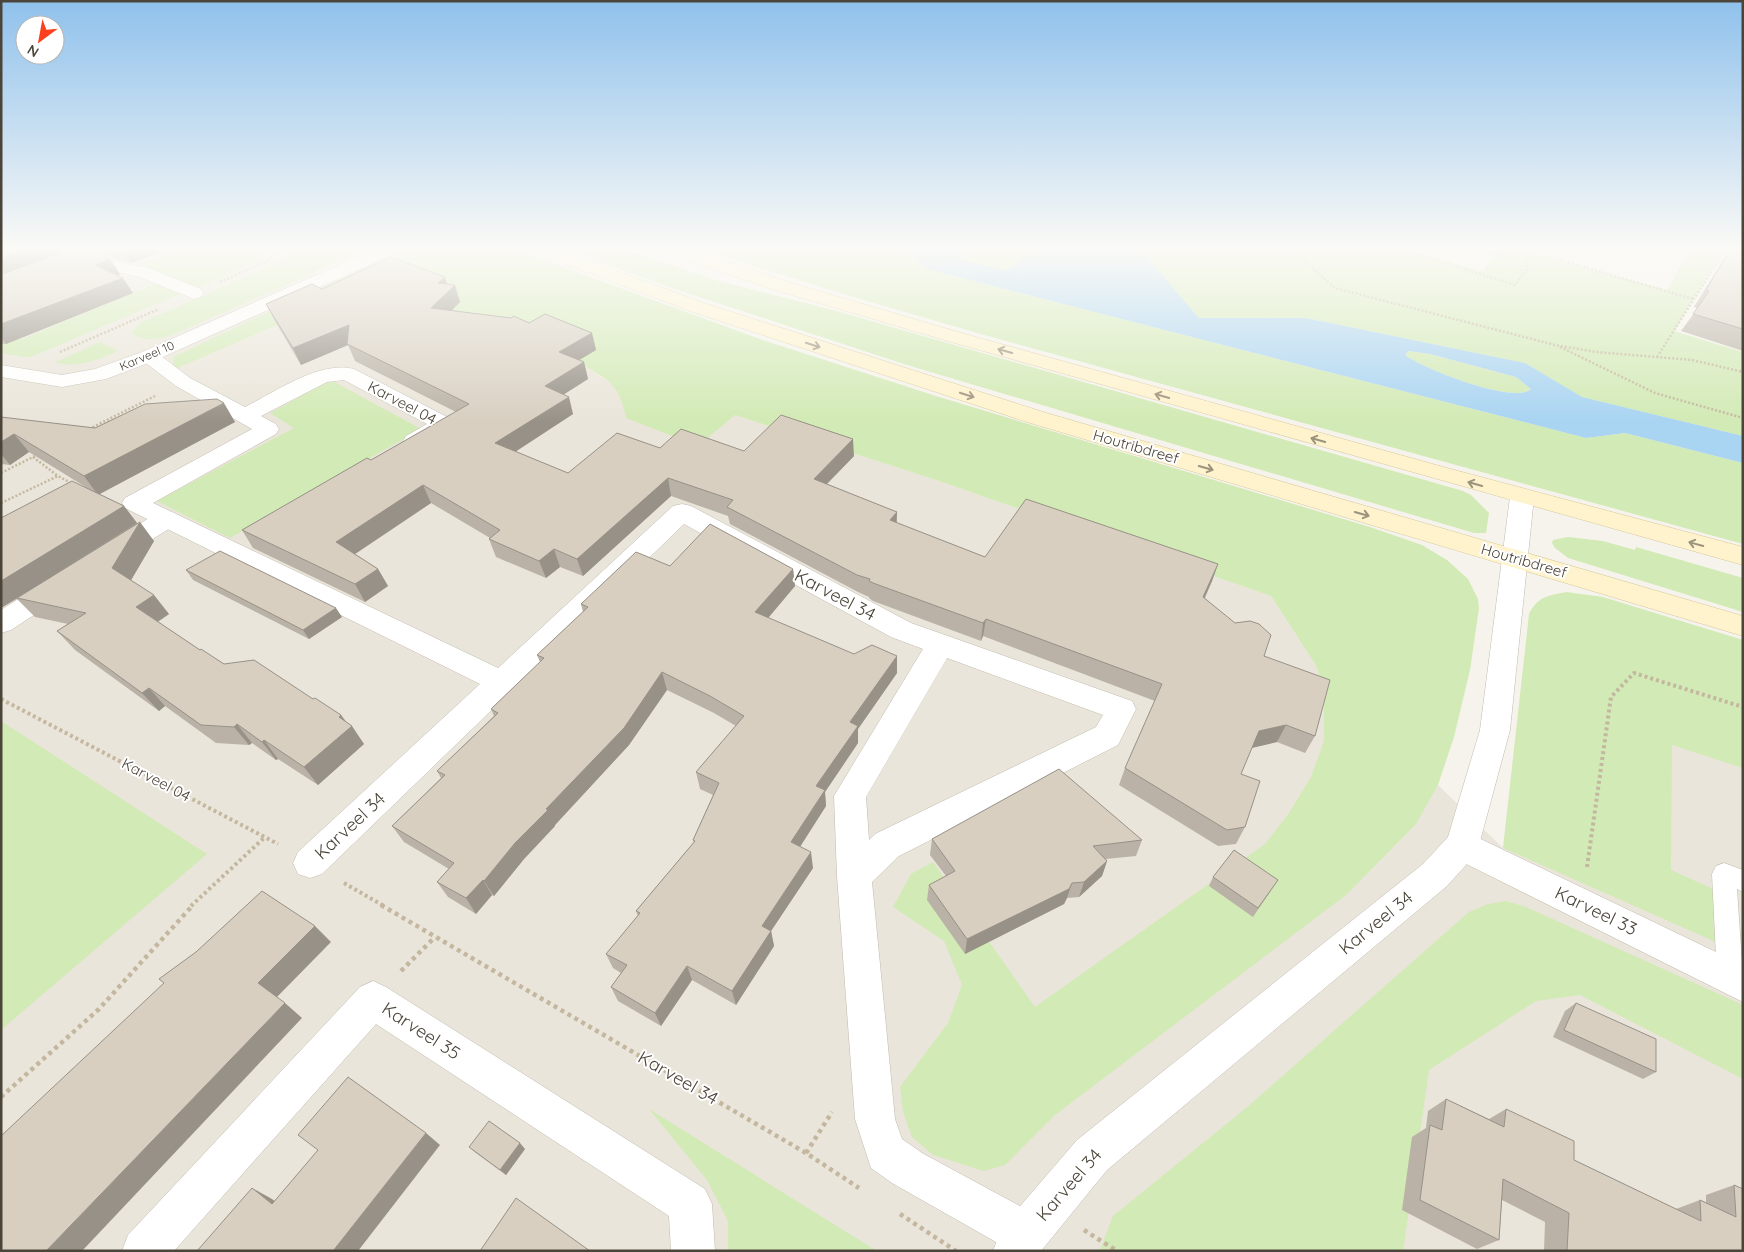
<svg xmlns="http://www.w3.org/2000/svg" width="1744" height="1252" font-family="Quicksand,sans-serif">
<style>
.residential{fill:#eae5da}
.green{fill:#d2eab5}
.water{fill:#a9d4f2;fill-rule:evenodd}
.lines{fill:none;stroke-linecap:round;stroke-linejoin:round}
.service-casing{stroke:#c2bbae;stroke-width:1}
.pedestrian-casing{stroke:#c2bbae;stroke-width:1}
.minor-casing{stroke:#c2bbae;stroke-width:1}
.tertiary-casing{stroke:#c2bbae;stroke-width:1}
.secondary-casing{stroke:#d6c79b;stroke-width:1}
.path-far2{stroke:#c4b79f;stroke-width:2.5;stroke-dasharray:2 2;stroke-linecap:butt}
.path-far1{stroke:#c4b79f;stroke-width:4;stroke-dasharray:3 3;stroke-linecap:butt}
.path{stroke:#c4b79f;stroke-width:4.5;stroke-dasharray:4 4;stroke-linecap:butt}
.service{fill:#fff;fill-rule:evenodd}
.pedestrian{fill:#fff;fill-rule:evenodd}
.minor{fill:#fff;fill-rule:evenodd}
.tertiary{fill:#fff;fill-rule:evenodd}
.secondary{fill:#fff3cd;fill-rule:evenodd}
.wall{fill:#bab2a6}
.shaded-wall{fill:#979187}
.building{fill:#d8cfc1;stroke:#979187}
.oneway{stroke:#9c937c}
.labels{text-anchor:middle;stroke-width:4;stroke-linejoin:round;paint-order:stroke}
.far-street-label{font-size:12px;fill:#4b4439;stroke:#fff}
.street-label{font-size:15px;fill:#4b4439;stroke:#fff}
.near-street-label{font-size:18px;fill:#4b4439;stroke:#fff}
</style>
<rect width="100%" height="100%" fill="#f6f3ec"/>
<path class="residential" d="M1,247H334L309,267L352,308L578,362L614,385L622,399L626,418L735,415L936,480L1271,596L1315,664L1324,687L1406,745L1438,785L1503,848L1572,878L1605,686L1743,731V1251H1Z"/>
<g class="green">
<path d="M183,247H271C259,267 187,291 163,301C119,320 75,338 31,357H23L1,353V336L23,339L166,279L135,265Z"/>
<path d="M295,247H372L172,335C154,340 148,342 131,333L140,323L266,268L280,260Z"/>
<path d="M407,247H508L760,339L936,396L1370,527L1422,545L1447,560L1468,579L1478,599L1479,608L1470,670L1454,737L1438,785L1416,824L1346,895L1055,1115L1005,1165L984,1171L933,1155L912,1137L903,1112L900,1087L948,1023L962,985L944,941L893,907L911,874L933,862L1035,1007L1265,844L1289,813L1311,777L1324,741V687L1315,664L1271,596L936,480L735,415L698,446L626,418C618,380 609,382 578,362L279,324L173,370V357Z"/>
<path d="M559,247H617L719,281L833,310L1463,491L1471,495L1489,513L1486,533H1474L907,365L672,288Z"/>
<path d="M693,247H903L927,269L1586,438L1625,433L1743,463V544L988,336L860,299Z"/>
<path d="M980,247H1018L1033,251L1006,271L956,258Z"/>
<path d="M1133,247H1392L1483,271L1498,247H1507L1667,290L1692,247H1725L1674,331L1743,352V436L1581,397L1525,363L1306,318H1199L1139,248Z"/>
<path d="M100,342L118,351C99,360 75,369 55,362Z"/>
<path d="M1408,351L1430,354L1516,377L1531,389C1514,405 1422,368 1405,355Z"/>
<path d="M331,380L421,429L230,538L157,501L294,428L270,413Z"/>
<path d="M1568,537L1603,541L1635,550L1636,547L1743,578V612L1568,558L1555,548L1552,543L1553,540Z"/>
<path d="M1566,592L1603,597L1743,640V768L1672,745L1671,870L1718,891V943L1503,848L1529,614C1538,596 1548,596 1566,592Z"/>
<path d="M1,721L207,854L1,1030Z"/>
<path d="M1506,901L1526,907L1743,1005V1079L1580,995L1536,1001L1429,1070L1403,1251L1100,1250L1113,1216L1246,1108L1469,912L1488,904Z"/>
<path d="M649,1109L877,1251H728V1221L707,1180Z"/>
</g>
<path class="water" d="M903,247H980L962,253L956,258L1006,271L1032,251L1018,247L1139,248L1199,318H1306L1525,363L1582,397L1743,436V463L1625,433L1586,438L927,269ZM1408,351L1430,354L1516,377L1531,389C1514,405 1422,368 1405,355Z"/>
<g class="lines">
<defs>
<path id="service" d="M1724,863L1743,870V892L1737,889L1743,977L1739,986L1730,989L1721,986L1717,977L1712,874L1716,866Z"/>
<g id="pedestrian">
<path d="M85,249L119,262L148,268L201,289L203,293L201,297L194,299L137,276L108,270L79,258L76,254L79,250Z"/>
<path d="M166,511L175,513L178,519L175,525L124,557L115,560L106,557L102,551L106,545L157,513Z"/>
<path d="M57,578L66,580L70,587L66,594L11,630L1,633V610L48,580Z"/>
</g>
<g id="minor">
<path d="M149,350L156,352L190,378L245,407C275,392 320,360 354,369L451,419L454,424C449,431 423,447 414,448C413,448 407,446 406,446L403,441L406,436L427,424L344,380L327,382L261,416L276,424L279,429L276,434L153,503L498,668L673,506L682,504L691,506L911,623L1132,701L1136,709L1118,745L899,856L872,882L895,1119L902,1139L922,1153L1042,1218L1048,1234L1042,1250H1010L892,1183L871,1168L855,1119L837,876L834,796L923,649L891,637L684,524L322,874L310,878L298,874L293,863L298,852L480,684L125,508L122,503L125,498L252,429L176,386L142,360L139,356L142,352ZM947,658L1103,715L1096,727L875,834L869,840L866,797Z"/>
<path d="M1462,830L1743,965V1002L1450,856L1445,845L1450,834Z"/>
<path d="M373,981L386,987L705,1189L712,1204L715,1251H671L669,1216L376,1024L174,1251H122L128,1235L360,987Z"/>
</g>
<g id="tertiary">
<path d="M380,247H403L400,251L156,360L106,379L62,387L1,377V365L62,375L95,369L142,352Z"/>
<path d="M1522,489L1530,492L1534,497L1510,730L1479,845L1474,856L1447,886L1107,1170L1041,1251H993L999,1235L1010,1218L1077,1140L1423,864L1448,837L1480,730L1510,497L1514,492Z"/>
</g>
<g id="secondary">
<path d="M528,247H551L707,304L1043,412L1743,616V636L1027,422L693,312L530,251Z"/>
<path d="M657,247H682L788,282L965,334L1447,468L1743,547V565L951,342L775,290L660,251Z"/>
</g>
</defs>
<use href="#service" class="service-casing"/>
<use href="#pedestrian" class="pedestrian-casing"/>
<use href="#minor" class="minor-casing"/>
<use href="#tertiary" class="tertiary-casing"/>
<use href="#secondary" class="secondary-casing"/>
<g class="path-far2">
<path d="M1283,247L1294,252L1335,288L1555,345L1596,352L1692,360L1743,372"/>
<path d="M1395,247L1515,285L1527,269V247"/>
<path d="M1527,247L1546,256L1693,299"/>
<path d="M220,282L267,261L285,247"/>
<path d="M1560,347L1655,393L1743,418"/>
<path d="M60,352L159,309"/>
<path d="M1657,357L1727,247"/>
<path d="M89,429L155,396"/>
<path d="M33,457L58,476"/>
<path d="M1,473L39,454"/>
<path d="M1,503L58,476L73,484"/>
</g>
<g class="path-far1">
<path d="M1,699L278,844"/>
<path d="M1587,867L1611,697L1634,673L1743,707"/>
<path d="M344,883L384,906"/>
<path d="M191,906L265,837"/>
</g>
<g class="path">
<path d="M381,905L806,1153L859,1188"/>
<path d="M401,971L435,937"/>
<path d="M1,1097L99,1009L193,905"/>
<path d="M806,1153L832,1112"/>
<path d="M900,1214L956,1251"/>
<path d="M1084,1230L1117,1251"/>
</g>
<use href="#service" class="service"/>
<use href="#pedestrian" class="pedestrian"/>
<use href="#minor" class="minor"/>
<use href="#tertiary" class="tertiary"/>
<use href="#secondary" class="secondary"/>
</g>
<g class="wall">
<path d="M1,247H65L67,250L110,259L120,274L118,275L133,293L6,344H1Z"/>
<path d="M88,247H173L131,263L120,260Z"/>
<path d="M1414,247H1443L1438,253Z"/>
<path d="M1462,247H1508L1499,256Z"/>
<path d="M1533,247H1575L1559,252L1553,250L1551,252Z"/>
<path d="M1731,247H1743V351L1681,331L1698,308L1694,307Z"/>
<path d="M445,277L447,284L460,302L452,310L592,333L596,350L579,360L584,362L588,379L563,395L573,414L515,452L568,473L660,448L744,451L854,456L827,484L897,512V523L985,557L1218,564L1212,581L1205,598L1264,656L1315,736L1305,753L1277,742L1252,748L1241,774L1245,827L1236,844L1218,846L1119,785L1125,768L1155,701L983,636L981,641L873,601L869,598V597L858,592L730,524L728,516L671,496L583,576L560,567L546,578L496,557L489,539L490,538L431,503L355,554L378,569L388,586L365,602L253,548L242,530L371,460L456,412L355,361L348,345L301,365L275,321L266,304L322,289Z"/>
<path d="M1,417L95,428L235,422L99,494L124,506L137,523L154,541L131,580L169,614L158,622L200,650L224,664L313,699L341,715L364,744L318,785L278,759L276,760L252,743L249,745L216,743L165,706L159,711L75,650L57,631L68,624L35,617L17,599L1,608V518L92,491L29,452L10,465L1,464Z"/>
<path d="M670,566L793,569L795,586L768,618L897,673L858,729V743L825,792L826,806L800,846L813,868L771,931L774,946L736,1005L692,980L661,1026L618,1001L611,987L621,973L613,968L606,954L638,916L636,911L694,842L693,840L713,795L700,789L696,772L736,726L714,713L667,690L629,745L555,825V826L524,859L494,896L492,895L476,914L448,897L437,882L449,869L404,842L392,826L441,778L437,771L494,716L491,709L540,662L537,655L583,612L581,604Z"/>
<path d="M186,570L342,617L309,639L193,580Z"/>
<path d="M932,839L1142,840L1136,856L1106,859L1107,861L1102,876L1079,897L1067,898L1064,904L965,954L927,900L929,885L946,876L930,855Z"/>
<path d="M1213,877L1278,880L1253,917L1209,886Z"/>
<path d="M1576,1003L1656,1072L1643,1079L1553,1037L1565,1011Z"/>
<path d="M1446,1099L1489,1119L1506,1109L1574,1160L1676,1209L1700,1200L1706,1203V1195L1734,1185L1743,1251H1544L1545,1222L1502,1200L1499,1240L1477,1249L1402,1210L1412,1137L1426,1128L1428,1111Z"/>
<path d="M469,1147L525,1149L506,1175L476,1153Z"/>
</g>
<g class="shaded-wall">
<path d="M32,247H65L69,252L7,276L1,268V258Z"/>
<path d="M122,247H173L131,263Z"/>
<path d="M1441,247H1443L1438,253Z"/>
<path d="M1504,247H1508L1499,256Z"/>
<path d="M1562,247H1575L1559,252Z"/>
<path d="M110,259L120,274L105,281L95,265Z"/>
<path d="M445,277L449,290L455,285L460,302L438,324L431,308L438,283Z"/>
<path d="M123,278L133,293L6,344L1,337V324Z"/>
<path d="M349,325L347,344L348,345L301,365L293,348Z"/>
<path d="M592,333L596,350L564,369L559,352Z"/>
<path d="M584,362L588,379L550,403L545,386Z"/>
<path d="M569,397L573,414L501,461L495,443Z"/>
<path d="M224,403L235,422L98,495L84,476Z"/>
<path d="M14,434L29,452L10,465L1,454V442Z"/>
<path d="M853,439L854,456L815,496L814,479Z"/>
<path d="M668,478L671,496L583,576L577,559Z"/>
<path d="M423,485L431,503L346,560L336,542Z"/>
<path d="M124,506L137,523L1,608V581Z"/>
<path d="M897,512L896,529L890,520Z"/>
<path d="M140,522L154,541L127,587L112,568Z"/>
<path d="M554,549L560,567L546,578L539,561Z"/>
<path d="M1218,564L1212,581L1197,614L1203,597Z"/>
<path d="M378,569L388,586L365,602L355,584Z"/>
<path d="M793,569L795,586L758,630L755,612Z"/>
<path d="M154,595L169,614L151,626L136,607Z"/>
<path d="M336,608L342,617L309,639L303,630Z"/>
<path d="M986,619L983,636L981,641L983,623Z"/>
<path d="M897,656V673L858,729V743L825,792L826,806L793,858L791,842L816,786L850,722Z"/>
<path d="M662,672L667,690L629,745L555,825V826L524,859L494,896L484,881L515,843L546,809Z"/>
<path d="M149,688L165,706L159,711L142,693Z"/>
<path d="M341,715L350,728L352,726L364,744L318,785L304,767L339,717Z"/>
<path d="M237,724L252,743L249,745L234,727Z"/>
<path d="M1286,725L1277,742L1251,748L1259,731Z"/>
<path d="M264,740L278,759L276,760L262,742Z"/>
<path d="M811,852L813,868L771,931L774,946L736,1005L732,991L762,926Z"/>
<path d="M1107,861L1102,876L1079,897L1084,882Z"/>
<path d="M483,880L492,895L476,914L466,898Z"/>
<path d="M1072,883L1067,898L1064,904L965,954L967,939Z"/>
<path d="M315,926L331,942L276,998L258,983Z"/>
<path d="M687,966L692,980L661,1026L655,1013Z"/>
<path d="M285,1003L302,1018L82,1251H46Z"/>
<path d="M426,1133L440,1145L358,1251H333Z"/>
<path d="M520,1143L525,1149L506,1175L500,1170Z"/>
<path d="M252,1188L272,1199L292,1214L272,1204Z"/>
</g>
<g class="building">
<path d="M1,247H32L1,258Z"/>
<path d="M75,247L110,259L95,265L123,278L1,324V274H3Z"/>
<path d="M1732,247H1743V329L1693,314L1709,291L1706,290Z"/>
<path d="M391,257L445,277L438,283L455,285L431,308L511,318L514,316L529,323L545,314L592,333L559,352L584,362L545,386L569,397L495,443L568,473L617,433L660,448L681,429L744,451L781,415L853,439L814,479L897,512L890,520L985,557L1026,499L1218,564L1203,597L1235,623L1250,621L1259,624L1271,635L1264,656L1330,680L1315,736L1286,725L1259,731L1241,774L1260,781L1245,827L1227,830L1125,768L1162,684L986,619L983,623L873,583L869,581L870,579L857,575L727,507L733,500L668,478L577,559L554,549L539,561L489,539L500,530L423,485L336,542L378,569L355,584L242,530L367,458L371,460L469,404L347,344L349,325L293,348L266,304L312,284L322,289Z"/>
<path d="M217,399L224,403L84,476L14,434L1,442V417L95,428L145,404Z"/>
<path d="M72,481L124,506L1,581V518Z"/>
<path d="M140,522L112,568L154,595L136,607L200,650L201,649L224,664L254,660L313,699L315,698L341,715L339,717L352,726L304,767L264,740L262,742L237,724L234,727L201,725L149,688L142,693L57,631L86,613L17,598Z"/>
<path d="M710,524L793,569L755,612L854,654L872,645L897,656L850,722L858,726L816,786L825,790L791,842L811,852L762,926L771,931L732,991L687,966L655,1013L611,987L627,965L606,954L640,913L636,911L695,841L693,840L719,783L696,772L744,716L710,696L662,672L624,728L546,809L548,810L515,843L484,881L483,880L466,898L437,882L454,863L392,826L445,775L437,771L498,713L491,709L544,658L537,655L588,607L581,604L636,552L670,566Z"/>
<path d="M220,551L336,608L303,630L186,570Z"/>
<path d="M1059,769L1142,840L1093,846L1107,861L1084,882L1072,883L1069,889L967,939L929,885L955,871L932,839Z"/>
<path d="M1234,850L1278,880L1258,908L1213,877Z"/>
<path d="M262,891L315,926L258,983L285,1003L46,1251H1V1136L164,983L159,979L196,952Z"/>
<path d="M1576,1003L1656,1039V1072L1564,1030Z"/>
<path d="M348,1077L426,1133L333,1251H197L252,1188L272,1204L318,1150L298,1135Z"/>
<path d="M1446,1099L1504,1127L1506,1109L1574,1141V1160L1701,1221L1700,1200L1736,1217L1734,1185L1743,1189V1251H1567L1569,1213L1503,1179L1499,1240L1420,1200L1430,1125L1442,1130Z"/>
<path d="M489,1121L520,1143L500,1170L469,1147Z"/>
<path d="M516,1198L590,1251H480Z"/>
</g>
<defs><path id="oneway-shaft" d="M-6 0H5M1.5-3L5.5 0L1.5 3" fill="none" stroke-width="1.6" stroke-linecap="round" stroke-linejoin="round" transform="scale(1.25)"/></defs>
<g class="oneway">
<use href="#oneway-shaft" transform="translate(813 345) rotate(18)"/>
<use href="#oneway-shaft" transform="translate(1005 351) rotate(-164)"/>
<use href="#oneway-shaft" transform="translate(967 395) rotate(18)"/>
<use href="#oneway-shaft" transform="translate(1162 396) rotate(-164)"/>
<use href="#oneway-shaft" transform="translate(1318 440) rotate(-164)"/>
<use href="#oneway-shaft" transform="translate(1206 468) rotate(16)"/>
<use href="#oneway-shaft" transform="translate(1475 484) rotate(-164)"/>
<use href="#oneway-shaft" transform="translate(1362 514) rotate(16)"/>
<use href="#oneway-shaft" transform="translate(1696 544) rotate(-165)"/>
</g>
<linearGradient id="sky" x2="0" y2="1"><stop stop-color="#8fc1ec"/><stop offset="0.59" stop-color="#fbfaf6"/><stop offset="1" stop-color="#fbfaf6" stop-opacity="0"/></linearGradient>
<rect width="1744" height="422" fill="url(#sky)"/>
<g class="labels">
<g class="far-street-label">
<text transform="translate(147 356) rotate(-23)" y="4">Karveel 10</text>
</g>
<g class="street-label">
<text transform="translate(402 403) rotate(28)" y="5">Karveel 04</text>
<text transform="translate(1136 447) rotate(16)" y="5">Houtribdreef</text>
<text transform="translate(1524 561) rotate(16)" y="5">Houtribdreef</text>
<text transform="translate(156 780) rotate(28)" y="5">Karveel 04</text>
</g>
<g class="near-street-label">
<text transform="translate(835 595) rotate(28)" y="6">Karveel 34</text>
<text transform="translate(350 826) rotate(-43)" y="6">Karveel 34</text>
<text transform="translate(1596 911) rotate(26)" y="6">Karveel 33</text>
<text transform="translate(1376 923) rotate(-39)" y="6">Karveel 34</text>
<text transform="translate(421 1031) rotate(33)" y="6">Karveel 35</text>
<text transform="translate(678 1078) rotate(30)" y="6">Karveel 34</text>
<text transform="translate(1069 1185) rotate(-49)" y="6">Karveel 34</text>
</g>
</g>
<rect width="1744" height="1252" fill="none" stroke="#4b4439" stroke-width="5"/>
<g transform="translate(40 40) rotate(212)"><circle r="24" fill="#ffffff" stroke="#b7b4b0"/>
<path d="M0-4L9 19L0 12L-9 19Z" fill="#fc3f1d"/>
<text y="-8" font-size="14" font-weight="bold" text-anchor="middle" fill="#4b4439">N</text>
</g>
</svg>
